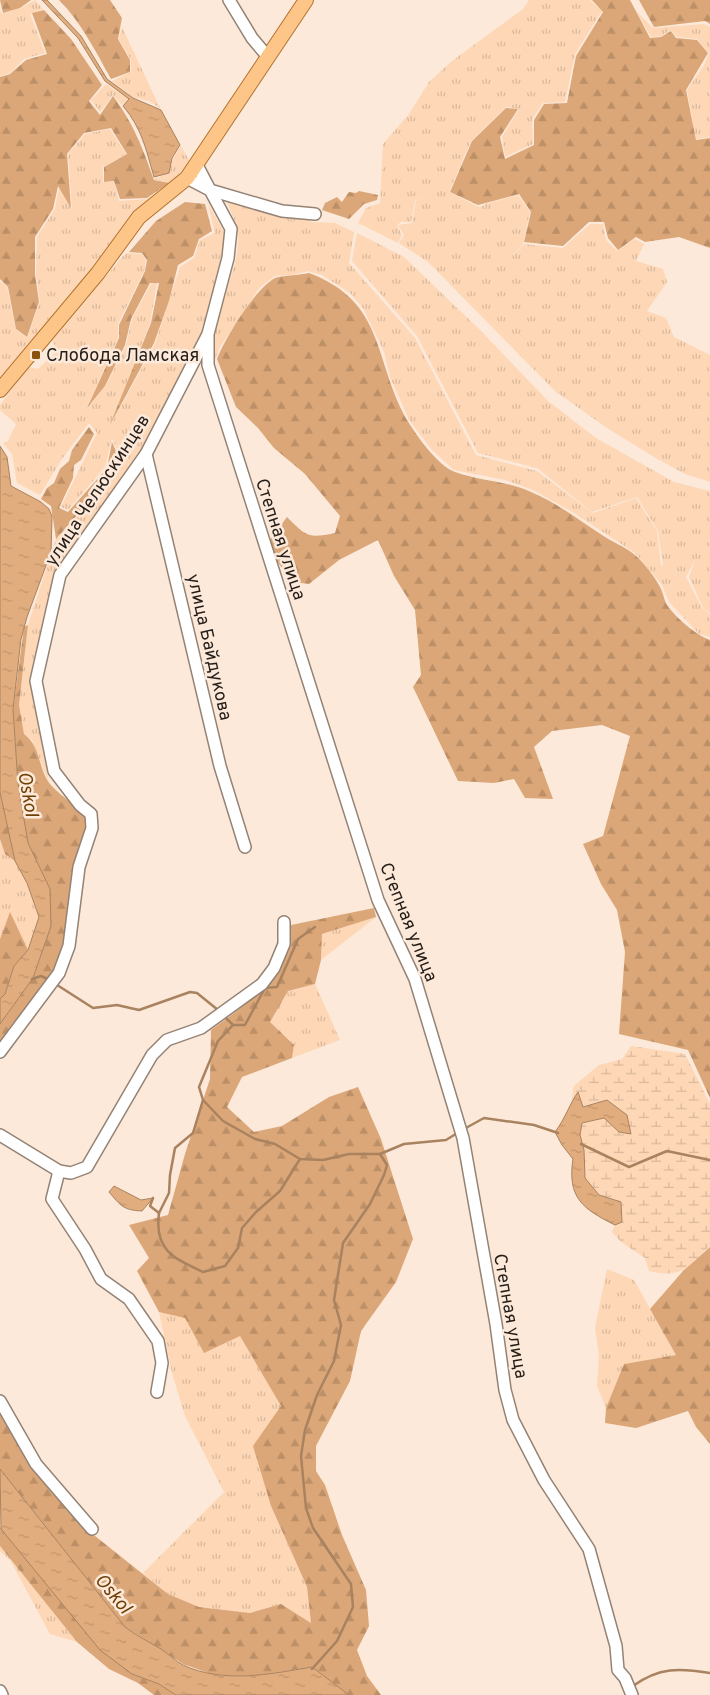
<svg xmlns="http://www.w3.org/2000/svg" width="710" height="1695" font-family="Overpass,sans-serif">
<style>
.grass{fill:url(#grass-tufts)}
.forest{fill:url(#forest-firs)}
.wetland{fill:url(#wetland-marsh)}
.water{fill:url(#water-ripples);stroke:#a9825f}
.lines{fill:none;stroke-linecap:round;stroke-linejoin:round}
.stream{stroke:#a9825f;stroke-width:2.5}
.minor-casing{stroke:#948375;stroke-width:14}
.major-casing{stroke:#b2722e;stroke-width:16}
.minor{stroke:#fff;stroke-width:11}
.major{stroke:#fec589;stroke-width:14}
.poi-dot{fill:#8c520d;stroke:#fce9da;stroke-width:2}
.labels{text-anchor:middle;stroke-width:5;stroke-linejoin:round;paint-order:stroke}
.poi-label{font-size:18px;fill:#241d18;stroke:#fce9da;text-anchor:start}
.street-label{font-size:18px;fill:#241d18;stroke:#fce9da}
.water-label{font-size:19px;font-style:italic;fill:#703f04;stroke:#fce9da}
</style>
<defs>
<pattern id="grass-tufts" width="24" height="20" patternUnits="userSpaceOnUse" patternTransform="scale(1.25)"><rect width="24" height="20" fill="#fdd7b6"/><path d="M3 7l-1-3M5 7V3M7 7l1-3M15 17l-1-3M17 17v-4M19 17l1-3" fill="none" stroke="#d9b89c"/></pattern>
<pattern id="forest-firs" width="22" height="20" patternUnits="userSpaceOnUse" patternTransform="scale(1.25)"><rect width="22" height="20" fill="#dba778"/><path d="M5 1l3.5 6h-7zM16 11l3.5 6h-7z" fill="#bc8f67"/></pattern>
<pattern id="wetland-marsh" width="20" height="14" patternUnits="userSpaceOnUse" patternTransform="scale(1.25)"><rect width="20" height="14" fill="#fdd7b6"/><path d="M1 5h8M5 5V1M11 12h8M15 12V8" fill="none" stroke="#d9b89c"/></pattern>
<pattern id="water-ripples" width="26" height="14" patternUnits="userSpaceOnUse" patternTransform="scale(1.25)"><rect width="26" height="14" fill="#e2ad7e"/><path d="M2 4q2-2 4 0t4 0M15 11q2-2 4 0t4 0" fill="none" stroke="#c2946c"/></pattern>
</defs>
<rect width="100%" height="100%" fill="#fce9da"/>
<g class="grass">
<path d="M35,0L43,9L30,14L45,53L24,59L10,73L0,76V10L2,14L21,8Z"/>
<path d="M529,0H590L602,11L575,54L565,102L543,103L532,119L533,144L505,157L502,137L519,109L506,107L471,141L449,192L479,207L485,205L486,210L485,204L518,195L530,212L523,244L503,266L524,244L563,248L590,224H603L606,240L617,251L635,239L644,244L636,261L663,269L667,282L647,311L666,318L674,337L710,355V482L685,474L654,457L607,428L555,391L428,262L399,243L404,235L398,225L412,223L416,201L425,195L415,201L411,222H401L397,225L402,235L398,243L358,223L366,208L380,203L383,144L409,114L429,82L452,61L523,9Z"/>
<path d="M636,11L653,28L704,24L710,27V137L696,139L687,90L704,65L709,53L697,39L677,37L671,30L661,36L651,37Z"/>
<path d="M122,27L160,108L149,101L133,97L112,81L131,72V60L119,39Z"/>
<path d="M106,84L128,99L122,105L113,95L100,112L91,100Z"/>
<path d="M110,129L126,154L103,167V182H114L119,201L148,199L169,183L154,179L169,173L173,158L181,146L190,162L0,378V281L7,287L16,330L27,338L40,302L36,274L37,237L55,209L59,188L72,209L68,154L85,134Z"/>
<path d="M226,200L306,218L312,222L335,223L354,232L349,263L415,338L476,455L537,471L593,513L636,498L657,531L661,566L663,565L658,531L637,497L592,512L537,468L478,453L417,336L352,261L357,233L404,257L481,331L548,401L596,438L674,482L710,491V613L703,608L689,577L695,560L686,577L702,608L710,614V637L699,634L669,602L662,585L635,553L574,513L533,490L505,480L454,470L432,450L409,420L390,377L384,352L363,308L350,293L322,275L308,271L292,275L275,276L259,288L220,347L213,364C203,328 242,272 238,233C237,223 230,210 226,200Z"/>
<path d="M208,204L224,232L221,272L203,334L164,411L138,455L58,569L34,689L49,783L32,740L24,734L19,705L28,625L56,539L117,473V450L112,438L105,467L68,510L61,507L97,433L89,423L62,459L40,495L17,483L12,454L3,443L8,441L16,424L0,410V405L29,367L38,369L53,355L56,347L52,341L123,256L127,253L142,254L146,260L144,271L118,324V338L86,409L105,387L126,346L132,319L151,284L157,283L150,323L109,428L155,344L180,267L194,258L200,240L215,233Z"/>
<path d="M0,839L5,854L15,861L27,883L39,917L28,950L10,913L0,939Z"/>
<path d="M376,917L321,960L322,934Z"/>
<path d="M315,984L340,1040L292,1058L294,1045L270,1022L288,991Z"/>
<path d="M607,1269L634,1280L676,1355L624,1364L606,1408L597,1386L599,1356L595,1328Z"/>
<path d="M159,1312L185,1317L240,1335L281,1406L271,1506L307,1587L311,1623L281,1604L250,1613L199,1607L168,1594L143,1573L224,1492L185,1416L172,1373Z"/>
<path d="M0,1546L77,1642L50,1634L10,1560L0,1551Z"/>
</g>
<g class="forest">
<path d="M0,0H31L20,8L3,13Z"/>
<path d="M59,0H110L122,18L118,39L130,60V72L111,79C96,52 81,22 59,0Z"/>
<path d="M592,0H630L650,38L661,37L671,31L676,38L697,40L708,53L686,90L696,140L710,138V248L679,237L645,242L636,237L618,250L608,238L604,222H589L563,246L524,242L531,212L519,194L478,205L450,192L472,141L506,108L518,109L500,137L505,159L534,145V120L544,104L567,103L576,56L603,12Z"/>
<path d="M639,0H710V24L705,21L654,27Z"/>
<path d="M44,10L71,39L102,85L89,101L100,115L113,96C134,125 142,146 154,180L169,183L147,198L120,199L114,181L104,182V167L127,154L111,128L84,133L67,154L71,208L58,186L53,209L35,237V274L39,302L27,337L16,329L8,287L0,279V77L10,74L26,60L47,54L32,13Z"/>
<path d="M359,191L378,195L377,200L364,204L349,219L322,210L325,203L337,197L342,202L349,192L356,193Z"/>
<path d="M185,202L205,204L212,231L199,239L193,256L178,265L169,301L154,343L109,427L151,323L159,283H150L131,319L125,345L105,386L87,408L119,338V325L145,271L147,260L142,253L129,252L156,221Z"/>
<path d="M309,273C386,302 373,360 407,420C416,435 438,466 455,472C480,481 507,481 531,492C557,503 579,520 602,535C612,542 626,547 635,555C643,562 655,577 660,587C663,592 664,600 667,605C675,617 697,636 710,640V1098L688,1050L619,1034L625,952L617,910L601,884L583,844L603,836L630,736L602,725L552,731L534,747L553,799L525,798L514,779L494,783L458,781L413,687L421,675L415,610L394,576L378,540L339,560L309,584L293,582L276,560L270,540L287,517C306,536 308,539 335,533L340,516L305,474L274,448L258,428L236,407L217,359C226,337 254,290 275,278C279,276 301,275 309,273Z"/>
<path d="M89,427L94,434L81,460L74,465L73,478L59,508L68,512L107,468L112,442L116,451L115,472L56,539L51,506L41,499L47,488L54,483L60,469L69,461L72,450Z"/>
<path d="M28,625L19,705L24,734C41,746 38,769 50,784C65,801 79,804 89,826L64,946L55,974L0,1043V1024L33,978L47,938L50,889L28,843L18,784L13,710L24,627Z"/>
<path d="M0,792L15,861L5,854L0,839Z"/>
<path d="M374,908L376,917L322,934L321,960L315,984L288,991L270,1022L294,1045L292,1058L242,1077L227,1107L254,1132L282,1126L329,1097L358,1087L381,1139L413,1239L396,1282L361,1331L350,1381L316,1446V1471L325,1485L342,1535L366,1590L369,1626L357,1650L367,1676L381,1695H349L312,1667L261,1675L231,1676L211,1674L183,1664L125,1627L0,1469V1407L90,1532L168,1594L199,1607L250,1613L281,1604L311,1623L307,1587L271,1506L253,1446L281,1406L240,1336L204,1353L185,1318L159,1312L137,1271L149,1258L129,1225L168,1215L185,1154L210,1079L211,1030C247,1004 291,974 291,925Z"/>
<path d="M10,912L28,950L14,966L5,994L0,999V939Z"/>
<path d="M710,1247V1444L696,1427L688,1411L636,1428L605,1423L606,1408L624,1364L676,1355L650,1309L683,1271Z"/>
<path d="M0,1527L49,1586L132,1674L159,1684L176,1695H154L138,1683L109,1669L77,1642L0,1546Z"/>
</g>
<path class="wetland" d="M631,1046L685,1054L710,1104V1246C687,1267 682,1279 649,1271L645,1258L621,1242L612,1232L615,1225L622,1222L621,1202L599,1195L585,1178L584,1150L580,1135L582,1124L604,1118L620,1132L631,1134L627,1115L607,1100L582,1107L578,1093L572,1101L573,1088L576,1084L599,1065L622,1059Z"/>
<g class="water">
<path d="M42,0H47L81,36L107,79L133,98L161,110L180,145L172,158L169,173L154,177C146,149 142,129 123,106L129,99L105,81L78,38Z"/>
<path d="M0,446L7,457L11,486L41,502L49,509L52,516L51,552L27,617L21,639L13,709L18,784L28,843L50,889L51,926L33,978L0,1024V999L5,994L14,966L28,950L39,917L27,883L15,861L0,792Z"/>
<path d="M578,1092L583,1107L607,1100L627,1115L631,1134L619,1132L604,1118L582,1123L580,1135L584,1150L585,1178L599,1195L621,1202L622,1222L615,1225C583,1209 567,1198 573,1159L562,1145L555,1132C565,1119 569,1105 578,1092Z"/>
<path d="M114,1186L141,1200L153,1198L142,1211C123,1210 121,1206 109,1192Z"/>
<path d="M0,1469L125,1627C137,1636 149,1642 161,1649C169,1654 175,1661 183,1665C224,1684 270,1674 312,1667L349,1695H176L159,1684L132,1674L100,1650L1,1529Z"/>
</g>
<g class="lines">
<g class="stream">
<path d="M32,979L41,976L50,980"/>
<path d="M54,983L93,1008L117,1005L139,1010L190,992L197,993L218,1010"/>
<path d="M224,1016L233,1025H245L265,988L277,987L298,939L315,927"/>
<path d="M233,1025L218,1041L199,1087L203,1100L223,1121L255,1139L275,1144L300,1159L323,1160L349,1154H380L404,1144L446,1140L459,1132"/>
<path d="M464,1129L484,1118L534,1125L558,1133"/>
<path d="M581,1144L629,1167L667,1151L710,1160"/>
<path d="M153,1198L150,1206L159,1213L169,1193L170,1175L175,1148L193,1133L203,1100"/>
<path d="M159,1213C154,1250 173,1258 203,1272L225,1266L238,1248L242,1228L256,1212L280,1191L300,1159"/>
<path d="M312,1669L337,1641L353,1607L351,1584L313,1528L306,1508L301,1456L305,1430L317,1395L334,1361L341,1325L334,1300L343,1243L370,1204L384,1175L387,1165L380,1154"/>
<path d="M633,1686C659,1667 680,1668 710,1673"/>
</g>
<defs>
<g id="minor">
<path d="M229,0L252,38L268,57"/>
<path d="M197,165L210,190L282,211L315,214"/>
<path d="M187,178L210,190L231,229L228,258L208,334V365L378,900L415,979L463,1138L496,1324L505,1390L513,1420L544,1480L589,1549L616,1646L618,1670L625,1678L632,1695"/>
<path d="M146,454L220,766L245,847"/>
<path d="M0,1052L59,973L69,946L79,867L92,828L91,814L80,805L54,771L36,681L60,575L146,454L207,336"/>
<path d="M0,1135L59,1171L71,1173L87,1167L152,1055L167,1040L201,1028L262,984L274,968L284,944V922"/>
<path d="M59,1171L52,1199L85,1249L101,1279L129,1299L158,1341L162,1363L157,1392"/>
<path d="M0,1401L36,1464L92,1529"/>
<path d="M0,1691L2,1695"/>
</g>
<path id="major" d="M0,390L98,273L139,217L187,178L306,0"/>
</defs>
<use href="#minor" class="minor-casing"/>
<use href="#major" class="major-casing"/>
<use href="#minor" class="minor"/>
<use href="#major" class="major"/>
</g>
<rect class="poi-dot" x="31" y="350" width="10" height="10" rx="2.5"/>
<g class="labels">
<g class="poi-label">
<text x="46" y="361">Слобода Ламская</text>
</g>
<g class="street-label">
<text transform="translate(97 490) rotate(-57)" y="6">улица Челюскинцев</text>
<text transform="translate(281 539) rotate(72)" y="6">Степная улица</text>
<text transform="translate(210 647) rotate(77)" y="6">улица Байдукова</text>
<text transform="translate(409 922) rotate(68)" y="6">Степная улица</text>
<text transform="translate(511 1316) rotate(80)" y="6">Степная улица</text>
</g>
<g class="water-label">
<text transform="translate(29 794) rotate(80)" y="7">Oskol</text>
<text transform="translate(114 1593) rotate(50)" y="7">Oskol</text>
</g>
</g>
</svg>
